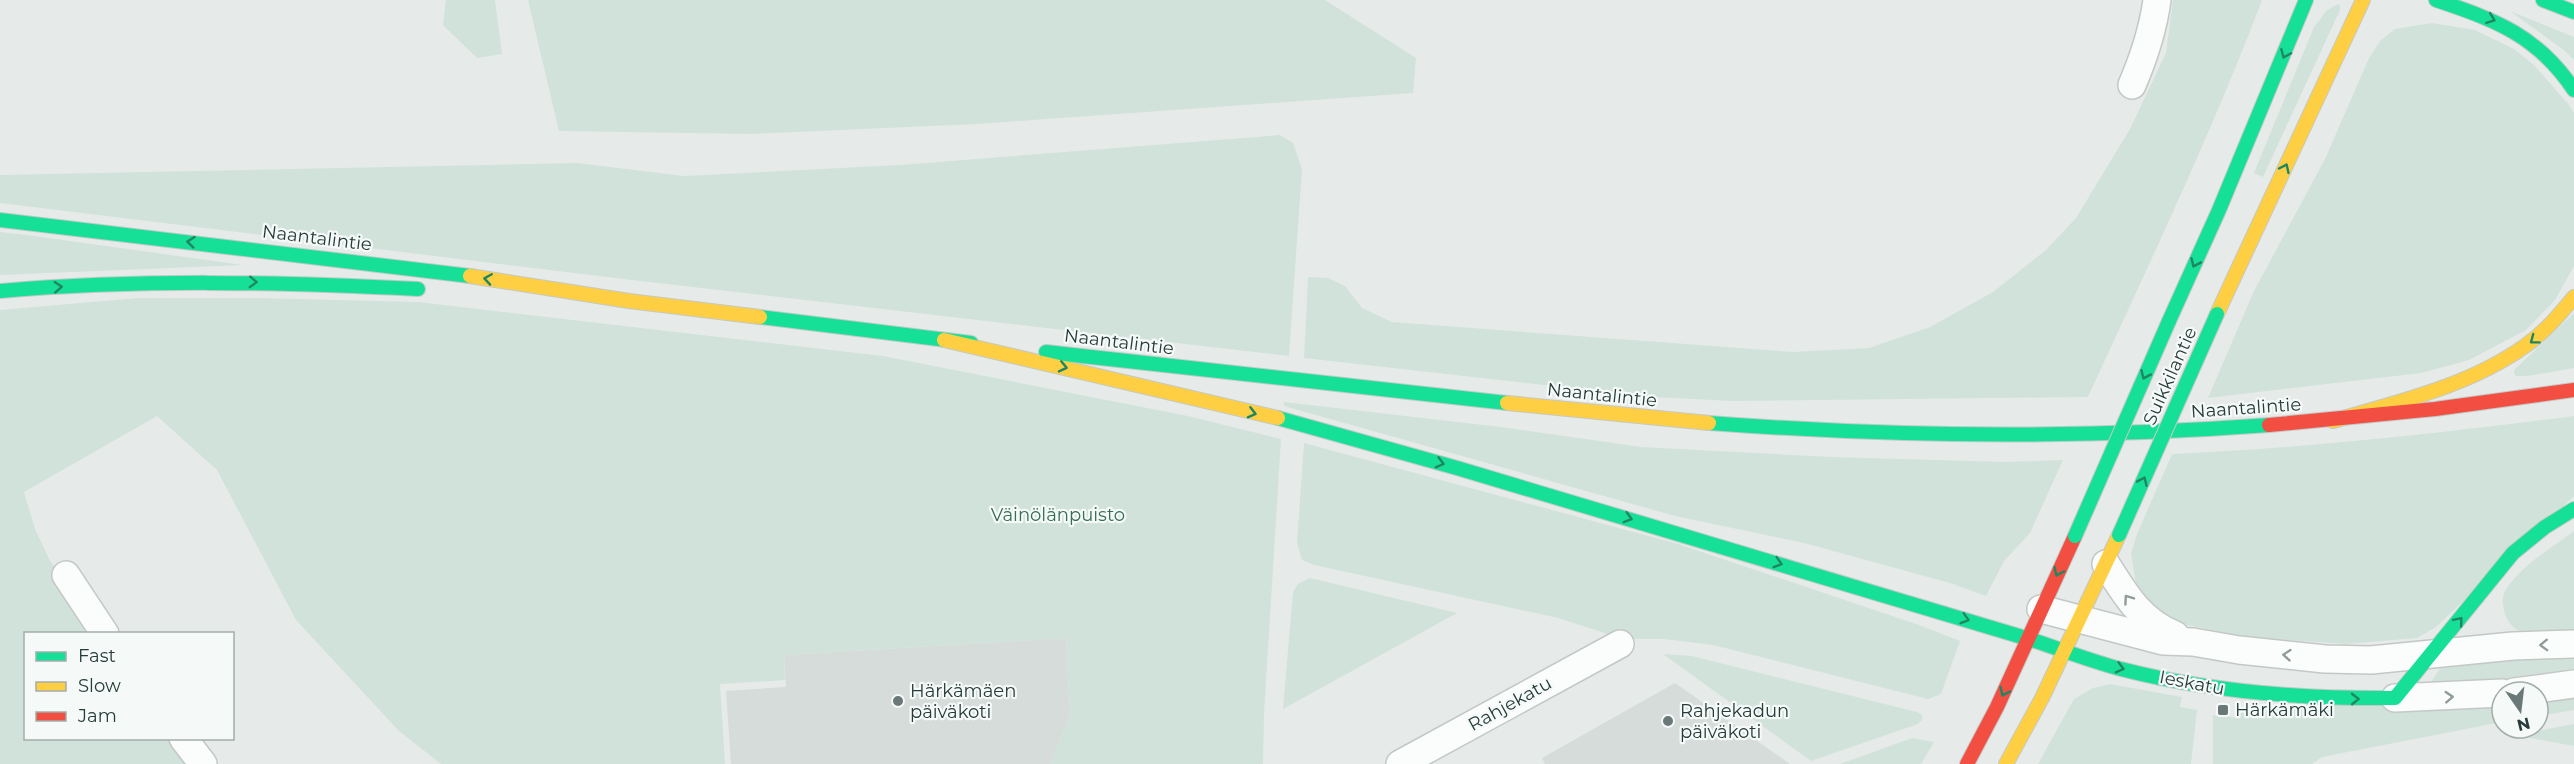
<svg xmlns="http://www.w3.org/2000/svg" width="2574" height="764" font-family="Montserrat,sans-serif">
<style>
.built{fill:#d5dcda}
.green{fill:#d1e2da}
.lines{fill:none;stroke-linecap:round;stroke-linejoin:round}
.street-casing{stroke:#c3c8c6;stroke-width:30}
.fast-casing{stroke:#c3c9c7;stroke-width:16}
.slow-casing{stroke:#c3c9c7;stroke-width:16}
.jam-casing{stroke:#c3c9c7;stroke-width:16}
.street{stroke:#fbfcfc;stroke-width:27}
.fast{stroke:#16e098;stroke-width:14}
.slow{stroke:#ffcf43;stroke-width:14}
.jam{stroke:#f24e42;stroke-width:14}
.fast-bridge-casing{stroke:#c3c9c8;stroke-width:16;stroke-linecap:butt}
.fast-bridge{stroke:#16e098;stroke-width:14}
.oneway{stroke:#1f8664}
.oneway2{stroke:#909c9b}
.poi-dot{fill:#697977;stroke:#f5f9f8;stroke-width:2}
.labels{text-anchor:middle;stroke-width:4.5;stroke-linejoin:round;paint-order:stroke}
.street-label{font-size:18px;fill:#263c3a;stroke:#f5f9f8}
.park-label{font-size:18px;fill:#356e57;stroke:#f5f9f8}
.poi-label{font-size:18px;fill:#263c3a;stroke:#f5f9f8;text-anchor:start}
</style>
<rect width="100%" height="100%" fill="#e6ebe9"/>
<g class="built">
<path d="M1066,638L1070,712L1068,721L1050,764H731L726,691L786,687L784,655Z"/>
<path d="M1675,683L1790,764H1545L1542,758Z"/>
</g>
<g class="green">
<path d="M446,0H495L502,54L477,58L443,25Z"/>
<path d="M528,0H1325L1416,58L1413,93L977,124L750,134L559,131Z"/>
<path d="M2173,0H2262C2211,135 2148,266 2088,397L1733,401L1652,397L1304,358L1308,277L1328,278L1345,286L1362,308L1392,322L1793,352L1869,348L1930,327L1993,292L2046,250L2076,218L2130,129L2166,53Z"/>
<path d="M2338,4L2340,6V10L2263,177L2254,173L2314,27L2327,10Z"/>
<path d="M2510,11L2574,37V60L2565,51Z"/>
<path d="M2432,23L2475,30L2514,49L2534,65L2569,105L2574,113V266L2555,300L2526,330L2469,360L2421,373L2208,398L2254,291L2325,159L2369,58L2380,41L2395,29Z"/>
<path d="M1280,135L1293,143L1302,169L1289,356L632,280L0,203V175L577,163L684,176L900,165Z"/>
<path d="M0,232L27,235L243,265L0,275Z"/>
<path d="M138,298H258L418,302L883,356L1188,416L1281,439L1264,714L1263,764H1050L1068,721L1070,712L1066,638L784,655L785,680L720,684L725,764H441L399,731L296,620L217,470L157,416L24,492L35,529L49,559L99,633L26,634V738L173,739L192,764H0V310Z"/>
<path d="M2574,313V368L2528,376H2515L2514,370Z"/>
<path d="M1284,402L1501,427L1641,447L1832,457L2006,462L2063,460L2030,533L2004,561L1986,596L1950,583L1804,543L1675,516L1284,406Z"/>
<path d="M2574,416V496L2436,627L2417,638L2346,644L2247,637L2163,620L2142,597L2136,584L2131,554L2137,534L2172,454C2307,448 2440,433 2574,416Z"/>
<path d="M1304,443L1678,544L1919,625L1960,641L1941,694L1928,699L1713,645L1664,639H1623L1558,618L1314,565L1302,560L1297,543Z"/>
<path d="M2574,531V633C2548,635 2511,643 2504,610C2502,602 2502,594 2507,588C2523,564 2552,548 2574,531Z"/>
<path d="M1310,578L1457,613L1283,709L1293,592L1298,584Z"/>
<path d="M1663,654L1692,656L1917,712L1922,715V720L1918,724L1811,761Z"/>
<path d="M2560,656L2574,659V674L2547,679L2431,688L2430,683L2442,666L2450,661Z"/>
<path d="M2110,684L2182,697L2180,707L2197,710L2191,764H2038L2074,699L2093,688Z"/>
<path d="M2574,697V710L2538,716V698Z"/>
<path d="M2502,700V722L2322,757L2312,764H2213V715L2238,718L2240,708Z"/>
<path d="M2574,724V746L2519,736L2522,734Z"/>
<path d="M1912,738L1934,742L1921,764H1840Z"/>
</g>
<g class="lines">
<defs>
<g id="street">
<path d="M2132,85C2144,57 2153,30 2157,0"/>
<path d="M2106,564C2125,594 2140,621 2175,635"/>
<path d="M66,575L105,634"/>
<path d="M2041,609L2163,641L2193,642L2239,650L2325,659L2371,660L2513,646L2574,644"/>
<path d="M2514,692L2574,684"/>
<path d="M2395,698L2502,693"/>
<path d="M183,738L203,764"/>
<path d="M1400,764L1620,644"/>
</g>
<g id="fast">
<path d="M2436,0C2496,20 2538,36 2574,90"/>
<path d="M2543,0L2574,12"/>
<path d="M0,220L470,276"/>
<path d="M0,291C140,279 278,282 418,289"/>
<path d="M760,317L971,343"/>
<path d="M2169,321L2219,210L2306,0"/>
<path d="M1046,352L1507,403"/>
<path d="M1278,418L1457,468L2029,639"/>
<path d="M1709,423C1896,437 2082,439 2269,425"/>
<path d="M2029,639C2060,649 2090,661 2121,669C2210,692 2303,699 2395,698L2513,553L2545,527L2574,509"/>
</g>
<g id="slow">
<path d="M470,276L629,301L760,317"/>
<path d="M2217,314L2363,0"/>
<path d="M944,340L1278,418"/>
<path d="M1507,403L1709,423"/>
<path d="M2333,421C2398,402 2469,386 2525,346C2545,332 2559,315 2574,297"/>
<path d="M2006,764L2042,698L2119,535"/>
</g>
<g id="jam">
<path d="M2269,425L2435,409L2574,390"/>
<path d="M1967,764L1997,707L2075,536"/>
</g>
</defs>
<use href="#street" class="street-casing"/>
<use href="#fast" class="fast-casing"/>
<use href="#slow" class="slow-casing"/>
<use href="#jam" class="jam-casing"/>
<use href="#street" class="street"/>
<use href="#fast" class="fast"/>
<use href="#slow" class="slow"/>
<use href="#jam" class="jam"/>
<defs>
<g id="fast-bridge">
<path d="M2119,535L2217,314"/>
<path d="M2075,536L2169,321"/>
</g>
</defs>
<use href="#fast-bridge" class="fast-bridge-casing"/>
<use href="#fast-bridge" class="fast-bridge"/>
</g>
<defs><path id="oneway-chevron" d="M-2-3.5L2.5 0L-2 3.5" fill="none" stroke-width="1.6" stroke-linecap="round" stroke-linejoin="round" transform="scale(1.5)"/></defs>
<g class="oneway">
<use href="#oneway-chevron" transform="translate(2491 19) rotate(21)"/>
<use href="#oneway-chevron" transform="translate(2285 54) rotate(113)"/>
<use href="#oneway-chevron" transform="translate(2285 168) rotate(-65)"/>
<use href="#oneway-chevron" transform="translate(191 242) rotate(-174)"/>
<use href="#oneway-chevron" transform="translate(2195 263) rotate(114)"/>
<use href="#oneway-chevron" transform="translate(488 279) rotate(-171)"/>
<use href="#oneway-chevron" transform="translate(253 282) rotate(2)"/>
<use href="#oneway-chevron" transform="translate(58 287) rotate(-3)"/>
<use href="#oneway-chevron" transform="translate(2534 340) rotate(143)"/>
<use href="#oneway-chevron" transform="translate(1063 367) rotate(13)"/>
<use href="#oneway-chevron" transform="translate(2145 375) rotate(114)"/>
<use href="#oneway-chevron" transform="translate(1252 413) rotate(14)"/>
<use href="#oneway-chevron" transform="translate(1440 463) rotate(15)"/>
<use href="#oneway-chevron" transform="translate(2143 481) rotate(-66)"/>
<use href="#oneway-chevron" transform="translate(1628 518) rotate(16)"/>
<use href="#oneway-chevron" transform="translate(1778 563) rotate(17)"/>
<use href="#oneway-chevron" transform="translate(2058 572) rotate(115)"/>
<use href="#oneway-chevron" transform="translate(1965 619) rotate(17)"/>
<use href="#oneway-chevron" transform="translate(2459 621) rotate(-50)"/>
<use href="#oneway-chevron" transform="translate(2120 668) rotate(15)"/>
<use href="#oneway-chevron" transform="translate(2004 692) rotate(115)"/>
<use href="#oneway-chevron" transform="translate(2355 699) rotate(-1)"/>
</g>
<g class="oneway2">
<use href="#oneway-chevron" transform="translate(2128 599) rotate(-125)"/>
<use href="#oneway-chevron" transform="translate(2544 645) rotate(178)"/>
<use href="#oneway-chevron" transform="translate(2287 655) rotate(-175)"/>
<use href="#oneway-chevron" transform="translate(2449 697) rotate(-3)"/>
</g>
<g class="poi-dot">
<circle cx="898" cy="701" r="6"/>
<rect x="2217" y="704" width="12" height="12" rx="3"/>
<circle cx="1668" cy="721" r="6"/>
</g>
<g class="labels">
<g class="street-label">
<text transform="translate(317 238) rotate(7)" y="6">Naantalintie</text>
<text transform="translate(1119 342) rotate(7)" y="6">Naantalintie</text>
<text transform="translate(2170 376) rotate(-66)" y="6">Suikkilantie</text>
<text transform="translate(1602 395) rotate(6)" y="6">Naantalintie</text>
<text transform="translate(2246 408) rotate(-4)" y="6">Naantalintie</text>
<text transform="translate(2192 683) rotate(11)" y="6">Ieskatu</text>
<text transform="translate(1510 704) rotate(-29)" y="6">Rahjekatu</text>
</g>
<g class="park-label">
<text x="1058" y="521">Väinölänpuisto</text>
</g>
<g class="poi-label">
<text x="910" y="697">Härkämäen<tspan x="910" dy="21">päiväkoti</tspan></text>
<text x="2235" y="716">Härkämäki</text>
<text x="1680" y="717">Rahjekadun<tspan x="1680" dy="21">päiväkoti</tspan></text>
</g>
</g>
<rect x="24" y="632" width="210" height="108" fill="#f5f9f8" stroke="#a2adac" stroke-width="1.5"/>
<rect x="36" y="652" width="30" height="9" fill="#16e098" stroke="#a2adac" stroke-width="1.5"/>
<text x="78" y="662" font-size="18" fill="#263c3a">Fast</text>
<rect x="36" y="682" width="30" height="9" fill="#ffcf43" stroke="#a2adac" stroke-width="1.5"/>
<text x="78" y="692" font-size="18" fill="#263c3a">Slow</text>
<rect x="36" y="712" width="30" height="9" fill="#f24e42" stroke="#a2adac" stroke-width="1.5"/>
<text x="78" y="722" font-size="18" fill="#263c3a">Jam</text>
<g transform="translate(2520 710) rotate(166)"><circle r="28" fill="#f5f9f8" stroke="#a2adac" stroke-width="1.5"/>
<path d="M0-4.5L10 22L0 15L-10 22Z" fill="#697977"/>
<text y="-9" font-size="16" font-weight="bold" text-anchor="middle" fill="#263c3a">N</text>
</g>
</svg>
